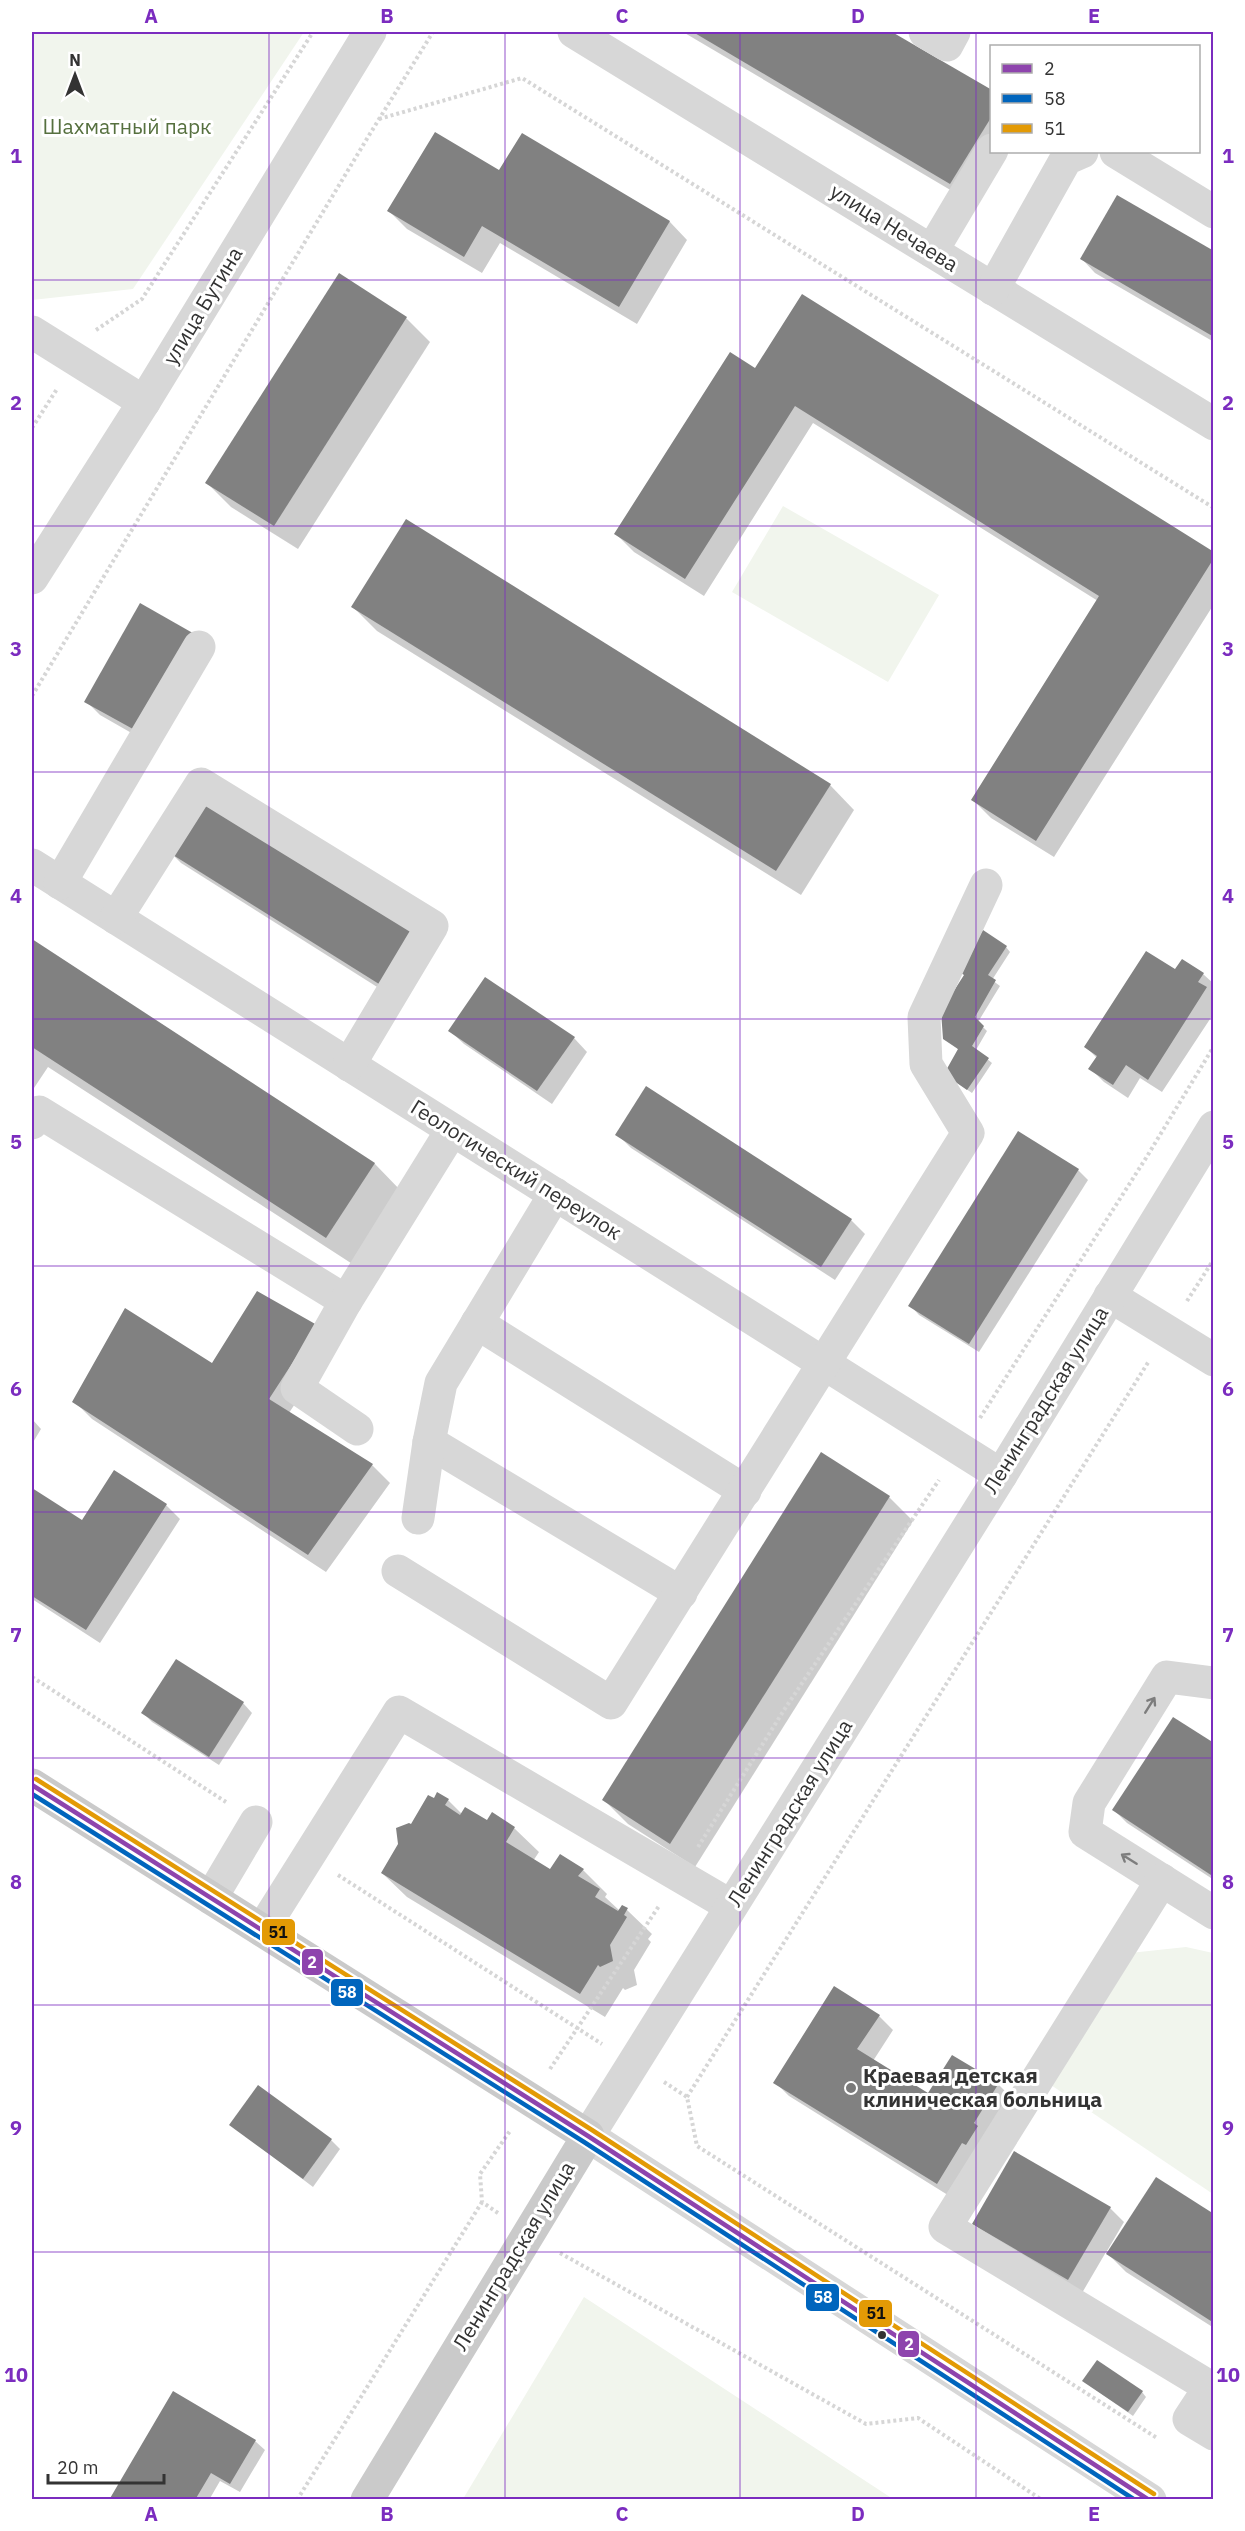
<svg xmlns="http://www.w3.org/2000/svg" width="1245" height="2531" font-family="'IBM Plex Sans',sans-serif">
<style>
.green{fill:#f1f5ed}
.shadow{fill:#0003}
.building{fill:#818181}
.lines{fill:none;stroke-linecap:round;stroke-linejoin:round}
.path{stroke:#d6d6d6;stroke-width:4;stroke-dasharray:3 3;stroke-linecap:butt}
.minor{stroke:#d7d7d7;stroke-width:33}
.major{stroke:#cacaca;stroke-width:33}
.bus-1-casing{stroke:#fff;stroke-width:9}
.bus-2-casing{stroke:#fff;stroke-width:9}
.bus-3-casing{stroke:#fff;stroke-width:9}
.bus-1{stroke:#8e44ad;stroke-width:4.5}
.bus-2{stroke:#0065bd;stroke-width:4.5}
.bus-3{stroke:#e39a05;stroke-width:4.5}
.oneway{stroke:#7d7d7d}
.grid{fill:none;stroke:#7b2cbf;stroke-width:1.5;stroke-opacity:0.55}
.poi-dot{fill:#7a7a7a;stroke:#fff;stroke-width:2}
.bus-dot{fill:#333;stroke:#fff;stroke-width:2}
.labels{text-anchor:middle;stroke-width:6;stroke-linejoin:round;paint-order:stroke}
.park-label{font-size:21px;fill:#56703f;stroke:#fff}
.street-label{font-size:21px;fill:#333;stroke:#fff}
.poi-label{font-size:21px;font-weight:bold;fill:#333;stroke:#fff;text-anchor:start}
.line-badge{stroke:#fff;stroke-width:2}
.badge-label{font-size:16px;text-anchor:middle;font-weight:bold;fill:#fff}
.pale-badge-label{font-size:16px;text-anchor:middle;font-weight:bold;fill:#111}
.neatline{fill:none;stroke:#7b2cbf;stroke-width:2}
.grid-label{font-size:20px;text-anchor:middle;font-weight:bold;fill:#7b2cbf}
</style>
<rect width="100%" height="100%" fill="#fff"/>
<g class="green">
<path d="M32,32H304L133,289L32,300Z"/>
<path d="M783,506L939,595L888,682L732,592Z"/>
<path d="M1186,1947L1213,1953V2194L1048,2083L1130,1953Z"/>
<path d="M584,2297L893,2499H463Z"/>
</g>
<g class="shadow">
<path d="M683,32H889L992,92V152L969,201Z"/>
<path d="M522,135L670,222L687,240L637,324L500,243L482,273L407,229L389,211L500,172Z"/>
<path d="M1214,253V342L1095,273L1082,259Z"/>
<path d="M406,318L430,342L298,549L231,507L207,483Z"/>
<path d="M756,370L1214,554V604L1054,857L991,818L973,800L1098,601L813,423L704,596L634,552L616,534Z"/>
<path d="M141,605L156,747L100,715L86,701Z"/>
<path d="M353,607L830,785L854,810L801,895L377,631Z"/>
<path d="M200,799L393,997L181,863L167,849Z"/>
<path d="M32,941L375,1164L404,1194L357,1267L48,1067L32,1091Z"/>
<path d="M1006,947L1010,952L992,980L1000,986L978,1022L987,1031L976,1050L992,1063L972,1093L950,1078L959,1050L945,1038Z"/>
<path d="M1175,971L1203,974L1214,984V1013L1162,1092L1140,1078L1128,1098L1104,1082L1090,1068L1097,1058L1086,1047Z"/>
<path d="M450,1031L574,1038L587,1052L552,1104L464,1044Z"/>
<path d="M1018,1133L1078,1170L1088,1180L979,1352L919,1315L910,1305Z"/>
<path d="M617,1134L851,1220L865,1234L835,1280L631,1148Z"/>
<path d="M334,1344L289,1413L372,1465L390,1483L326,1572L92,1419L74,1401L212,1365Z"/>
<path d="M32,1419L41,1429L32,1444Z"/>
<path d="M32,1490L82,1522L166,1505L180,1519L100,1643L32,1599Z"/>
<path d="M889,1497L913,1521L695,1867L628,1824L604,1800Z"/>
<path d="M243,1703L252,1713L219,1765L152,1722L143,1713Z"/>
<path d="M1214,1745V1880L1127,1823L1114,1810Z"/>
<path d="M434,1800H448L462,1814L487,1822L492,1814L514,1828L539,1852L533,1861L551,1871L583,1870L607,1894L605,1897L620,1911L622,1907L627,1910L652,1934L648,1939L651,1942L634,1970L637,1985L625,1990L623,1988L605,2017L407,1897L382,1873L400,1845L397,1829L411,1826Z"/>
<path d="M879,2016L893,2030L873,2061L929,2096L998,2084L1012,2098L951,2197L789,2096L775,2082Z"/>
<path d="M231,2125L331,2140L340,2149L313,2187Z"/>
<path d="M1110,2208L1124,2222L1107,2251L1109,2253L1214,2216V2328L1126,2272L1106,2252L1082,2293L988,2238L974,2224Z"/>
<path d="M1089,2385L1142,2392L1146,2397L1133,2416Z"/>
<path d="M255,2441L265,2450L240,2492L220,2481L209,2500H110Z"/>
</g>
<g class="building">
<path d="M693,32H892L992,90V116L950,184Z"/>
<path d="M435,132L499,170L522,133L670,221L619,307L482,226L464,257L387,211Z"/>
<path d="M1117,195L1214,251V337L1080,259Z"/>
<path d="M339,273L407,317L274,526L205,483Z"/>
<path d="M802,294L1214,552V558L1036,841L971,800L1099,596L795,406L685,579L614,534L730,352L755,368Z"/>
<path d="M406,519L831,784L776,871L351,607Z"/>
<path d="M140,603L198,636L142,734L84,702Z"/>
<path d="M199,796L413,931L379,984L165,850Z"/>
<path d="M983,930L1007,946L988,975L996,980L975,1017L984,1026L972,1046L989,1058L967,1090L944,1074L958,1049L943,1039L941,1011L964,975L958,971Z"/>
<path d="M32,939L375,1163L326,1238L32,1047Z"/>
<path d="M1146,951L1175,969L1182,959L1204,973L1198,982L1207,987L1148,1080L1126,1065L1113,1085L1088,1069L1097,1056L1084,1047Z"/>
<path d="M485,977L575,1037L537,1091L448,1031Z"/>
<path d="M646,1086L852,1219L821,1267L615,1135Z"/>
<path d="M1018,1131L1079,1169L969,1344L908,1306Z"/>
<path d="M257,1291L317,1325L269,1399L373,1464L308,1555L72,1402L125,1308L212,1363Z"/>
<path d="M821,1452L890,1496L670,1844L602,1800Z"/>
<path d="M114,1470L167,1504L86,1630L32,1596V1488L82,1520Z"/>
<path d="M176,1659L244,1702L209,1757L141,1713Z"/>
<path d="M1173,1717L1214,1743V1877L1112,1810Z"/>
<path d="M437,1792L449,1799L445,1805L460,1815L465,1807L487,1820L492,1812L515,1827L506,1842L550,1869L560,1854L584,1869L578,1876L600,1889L595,1897L618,1911L622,1905L628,1908L624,1915L627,1917L610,1945L613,1961L600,1967L598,1965L580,1994L381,1873L398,1844L396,1828L409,1823L411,1824L428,1795L434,1798Z"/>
<path d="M834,1986L880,2015L857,2049L928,2093L952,2055L999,2083L974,2123L978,2126L966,2145L962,2143L937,2184L773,2083Z"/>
<path d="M258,2085L332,2139L303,2179L229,2125Z"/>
<path d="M1014,2151L1111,2207L1068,2280L972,2224Z"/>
<path d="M1156,2177L1214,2214V2323L1106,2254Z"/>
<path d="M1097,2360L1143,2391L1128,2412L1082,2381Z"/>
<path d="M173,2391L256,2440L230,2484L211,2473L195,2500H109Z"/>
</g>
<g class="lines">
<g class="path">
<path d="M379,119L522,78L1214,508"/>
<path d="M96,330L142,299L313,32"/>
<path d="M32,428L57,389"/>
<path d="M32,696L368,137L433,32"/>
<path d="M1187,1301L1214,1259"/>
<path d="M980,1418L1146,1158L1214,1046"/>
<path d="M32,1677L226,1802"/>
<path d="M698,1847L786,1707L939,1480"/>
<path d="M338,1875L602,2044"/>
<path d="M550,2069L659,1906"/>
<path d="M664,2082L687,2097L697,2146L1157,2438"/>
<path d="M687,2097L1149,1361"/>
<path d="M498,2213L482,2202L480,2174L510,2131"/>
<path d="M560,2253L866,2424L918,2418L1042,2500"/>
<path d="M297,2500L482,2202"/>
</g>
<g class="minor">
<path d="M574,32L1214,424"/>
<path d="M925,32L947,45L954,32"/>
<path d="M1116,152L1214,212"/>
<path d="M932,251L992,150"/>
<path d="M993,289L1066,159L1082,152"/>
<path d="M32,332L144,402"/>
<path d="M32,578L144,402L370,32"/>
<path d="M32,865L1001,1475"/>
<path d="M60,883L199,647"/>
<path d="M116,918L201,784L432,926L349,1065"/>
<path d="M32,1123L39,1112L346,1301"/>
<path d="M1110,1296L1214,1360"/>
<path d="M477,1323L745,1491"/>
<path d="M357,1429L297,1388L346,1301L452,1130"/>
<path d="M429,1442L681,1593"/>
<path d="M418,1518L429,1442L441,1383L555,1194"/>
<path d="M398,1571L611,1703L968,1133L926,1064L924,1017L986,885"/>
<path d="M1214,1683L1167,1677L1089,1803L1085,1832L1214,1913"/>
<path d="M1162,1880L945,2227L1210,2387L1189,2419L1214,2434"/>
<path d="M211,1898L256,1822"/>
<path d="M262,1930L399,1712L731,1906"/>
<path d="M1150,2500L588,2136L1001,1475L1214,1127"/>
</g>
<path class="major" d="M32,1785L588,2136L367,2500"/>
<defs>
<path id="bus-1" d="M32,1785L588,2136L1149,2500"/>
<path id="bus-2" d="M32,1794L584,2142L1135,2500"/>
<path id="bus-3" d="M36,1779L592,2130L1154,2494"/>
</defs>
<use href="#bus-1" class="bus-1-casing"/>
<use href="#bus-2" class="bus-2-casing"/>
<use href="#bus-3" class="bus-3-casing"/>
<use href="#bus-1" class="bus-1"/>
<use href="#bus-2" class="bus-2"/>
<use href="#bus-3" class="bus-3"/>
</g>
<defs><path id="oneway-shaft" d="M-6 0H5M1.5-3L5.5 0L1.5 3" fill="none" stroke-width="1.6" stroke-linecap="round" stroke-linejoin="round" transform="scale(1.5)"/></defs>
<g class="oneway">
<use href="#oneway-shaft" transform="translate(1150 1705) rotate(-58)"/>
<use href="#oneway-shaft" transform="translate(1129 1859) rotate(-148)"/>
</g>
<path class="grid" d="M269,32V2500M505,32V2500M740,32V2500M976,32V2500M32,280H1214M32,526H1214M32,772H1214M32,1019H1214M32,1266H1214M32,1512H1214M32,1758H1214M32,2005H1214M32,2252H1214"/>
<circle class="poi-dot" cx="851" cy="2088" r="6"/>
<circle class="bus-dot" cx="882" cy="2335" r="5"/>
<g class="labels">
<g class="park-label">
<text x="127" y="134">Шахматный парк</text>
</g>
<g class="street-label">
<text transform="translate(894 228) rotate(32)" y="7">улица Нечаева</text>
<text transform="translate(203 306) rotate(-59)" y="7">улица Бутина</text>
<text transform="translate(516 1170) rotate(32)" y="7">Геологический переулок</text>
<text transform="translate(1046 1400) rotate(-58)" y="7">Ленинградская улица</text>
<text transform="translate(790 1813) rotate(-58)" y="7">Ленинградская улица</text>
<text transform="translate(514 2256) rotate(-59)" y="7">Ленинградская улица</text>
</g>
<g class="poi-label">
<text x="863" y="2083">Краевая детская<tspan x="863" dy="24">клиническая больница</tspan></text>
</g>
</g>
<g class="line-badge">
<rect x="261" y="1918" width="35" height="28" rx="6" fill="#e39a05"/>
<rect x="301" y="1948" width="23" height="28" rx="6" fill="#8e44ad"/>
<rect x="330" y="1978" width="34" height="29" rx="6" fill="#0065bd"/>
<rect x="805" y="2283" width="35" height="29" rx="6" fill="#0065bd"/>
<rect x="858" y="2299" width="35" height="29" rx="6" fill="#e39a05"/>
<rect x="897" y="2330" width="23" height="28" rx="6" fill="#8e44ad"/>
</g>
<g class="badge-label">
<text x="312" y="1968">2</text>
<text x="347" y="1998">58</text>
<text x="823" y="2303">58</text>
<text x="909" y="2350">2</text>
</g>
<g class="pale-badge-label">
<text x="278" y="1938">51</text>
<text x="876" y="2319">51</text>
</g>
<rect width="1245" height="2531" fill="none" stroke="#ffffff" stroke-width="66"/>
<rect x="990" y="45" width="210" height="108" fill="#ffffff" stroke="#adadad" stroke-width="1.5"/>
<rect x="1002" y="64" width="30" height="9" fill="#8e44ad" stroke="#adadad" stroke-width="1.5"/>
<text x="1044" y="75" font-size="18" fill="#333333">2</text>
<rect x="1002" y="94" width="30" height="9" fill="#0065bd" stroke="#adadad" stroke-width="1.5"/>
<text x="1044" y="105" font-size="18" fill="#333333">58</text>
<rect x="1002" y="124" width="30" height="9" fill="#e39a05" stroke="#adadad" stroke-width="1.5"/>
<text x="1044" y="135" font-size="18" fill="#333333">51</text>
<g transform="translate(75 75)" stroke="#ffffff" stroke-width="4.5" paint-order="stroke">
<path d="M0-4.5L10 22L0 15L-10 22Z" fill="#333333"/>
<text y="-9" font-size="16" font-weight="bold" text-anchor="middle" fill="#333333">N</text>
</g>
<path d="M48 2474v9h116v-9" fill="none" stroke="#333333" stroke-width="3"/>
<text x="57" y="2474" font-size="18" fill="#333333" stroke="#ffffff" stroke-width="4.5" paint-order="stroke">20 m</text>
<rect x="33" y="33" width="1179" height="2465" class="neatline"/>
<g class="grid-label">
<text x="151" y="23">A</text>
<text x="387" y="23">B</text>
<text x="622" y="23">C</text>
<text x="858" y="23">D</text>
<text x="1094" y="23">E</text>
<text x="16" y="163">1</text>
<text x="1228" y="163">1</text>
<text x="16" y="410">2</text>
<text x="1228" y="410">2</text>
<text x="16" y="656">3</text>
<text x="1228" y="656">3</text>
<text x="16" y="903">4</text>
<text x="1228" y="903">4</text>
<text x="16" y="1149">5</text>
<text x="1228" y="1149">5</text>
<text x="16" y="1396">6</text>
<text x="1228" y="1396">6</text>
<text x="16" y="1642">7</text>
<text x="1228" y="1642">7</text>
<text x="16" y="1889">8</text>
<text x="1228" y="1889">8</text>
<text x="16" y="2135">9</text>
<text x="1228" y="2135">9</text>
<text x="16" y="2382">10</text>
<text x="1228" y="2382">10</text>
<text x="151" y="2521">A</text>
<text x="387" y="2521">B</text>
<text x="622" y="2521">C</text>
<text x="858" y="2521">D</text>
<text x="1094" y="2521">E</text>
</g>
</svg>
